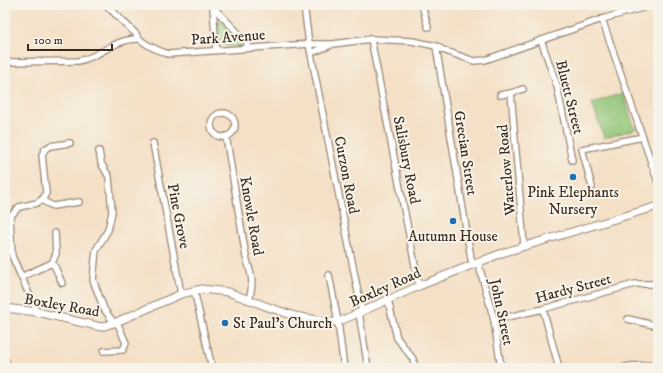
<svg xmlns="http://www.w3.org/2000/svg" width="663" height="373" font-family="'IM FELL DW Pica',serif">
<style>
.green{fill:#90c577;stroke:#66784a}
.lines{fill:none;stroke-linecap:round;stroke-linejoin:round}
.minor-casing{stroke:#988572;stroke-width:8}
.tertiary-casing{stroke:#988572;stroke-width:9}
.minor{stroke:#fff;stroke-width:5.5}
.tertiary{stroke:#fff;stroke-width:7}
.poi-dot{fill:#1f6fb2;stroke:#f7f3e8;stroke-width:1.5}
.labels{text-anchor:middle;stroke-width:4;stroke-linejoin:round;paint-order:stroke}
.street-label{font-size:15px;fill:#3b2a1e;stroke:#f7f3e8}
.poi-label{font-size:15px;fill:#3b2a1e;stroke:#f7f3e8}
</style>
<rect width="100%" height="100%" fill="#f7f3e8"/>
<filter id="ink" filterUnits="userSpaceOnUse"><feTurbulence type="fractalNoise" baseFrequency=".025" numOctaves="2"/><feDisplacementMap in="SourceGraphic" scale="8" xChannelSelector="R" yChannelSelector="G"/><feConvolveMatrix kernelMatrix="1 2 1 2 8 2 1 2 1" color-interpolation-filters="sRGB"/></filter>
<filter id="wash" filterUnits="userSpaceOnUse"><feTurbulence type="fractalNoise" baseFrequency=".012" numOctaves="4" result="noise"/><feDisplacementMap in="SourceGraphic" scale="16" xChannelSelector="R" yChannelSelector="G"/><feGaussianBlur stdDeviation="0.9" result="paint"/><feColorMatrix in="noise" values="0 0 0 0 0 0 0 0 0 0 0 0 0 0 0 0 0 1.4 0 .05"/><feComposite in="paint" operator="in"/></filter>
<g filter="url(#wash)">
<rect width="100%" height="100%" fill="#f4e0c6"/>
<g class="green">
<path d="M222,21H225L243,41L240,47C219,47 219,45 217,25Z"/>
<path d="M623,93L631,118L636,129L604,138L592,103Z"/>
</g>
</g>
<g filter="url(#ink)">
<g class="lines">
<defs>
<g id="minor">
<path d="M106,5L136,34C140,43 159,51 168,54L309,44H333L371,39L412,41L436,46L443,50L474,61L485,60L602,19L653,5"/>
<path d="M213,5V7L246,41L248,48"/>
<path d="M304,5L309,44L362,312"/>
<path d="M422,5L428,27"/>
<path d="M213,7L216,50"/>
<path d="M602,19L658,182"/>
<path d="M371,39L419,286"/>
<path d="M541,40L557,86L572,160"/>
<path d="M436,46L472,264"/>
<path d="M311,53L331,45"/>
<path d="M5,61L9,62L78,61C101,57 113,39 138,39"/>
<path d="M511,93L524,245"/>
<path d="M500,95L511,93L523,89"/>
<circle cx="223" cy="125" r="12"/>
<path d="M226,136L246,257C252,277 254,280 249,300"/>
<path d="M153,143L181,294"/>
<path d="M99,151L101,163L109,177L112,212L108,230L96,250L93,280L104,309L114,323"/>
<path d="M592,187L582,149L643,137"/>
<path d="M41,200L53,206L79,202"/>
<path d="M478,262L494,320L501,368"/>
<path d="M52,263L56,254L55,233"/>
<path d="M329,275L338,322L344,368"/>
<path d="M21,277L52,263L55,267L62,283"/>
<path d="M194,290L212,368"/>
<path d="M388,300L397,338L413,359L415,368"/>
<path d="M543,309L559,368"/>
<path d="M37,312L12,256L10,217L19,207L37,203L43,199L46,193L42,155L45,149L50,146L70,143"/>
<path d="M359,313L368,368"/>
<path d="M628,319L658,326"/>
<path d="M494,320L543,309L635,284H658"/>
<path d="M104,351L123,350L126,343L117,322"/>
<path d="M5,359L8,368"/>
<path d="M623,368L629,366L658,365"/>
</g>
<path id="tertiary" d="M5,308L37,312L101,327L114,323L181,294L202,289L228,292L271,308L295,316L328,322H338L419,286L502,253L658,206"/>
</defs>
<use href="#minor" class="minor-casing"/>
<use href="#tertiary" class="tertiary-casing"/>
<use href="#minor" class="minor"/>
<use href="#tertiary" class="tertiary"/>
</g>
</g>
<g class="poi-dot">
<circle cx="573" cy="177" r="4"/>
<circle cx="453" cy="221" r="4"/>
<circle cx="225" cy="323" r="4"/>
</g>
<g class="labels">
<g class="street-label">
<text transform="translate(228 37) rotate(-4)" y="5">Park Avenue</text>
<text transform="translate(570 97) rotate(76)" y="5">Bluett Street</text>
<text transform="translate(466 153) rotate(81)" y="5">Grecian Street</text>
<text transform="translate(407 160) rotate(79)" y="5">Salisbury Road</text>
<text transform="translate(506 170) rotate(-95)" y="5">Waterlow Road</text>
<text transform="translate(347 175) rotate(79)" y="5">Curzon Road</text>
<text transform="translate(179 216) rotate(79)" y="5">Pine Grove</text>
<text transform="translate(252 216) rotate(80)" y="5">Knowle Road</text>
<text transform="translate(385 287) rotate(-24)" y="5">Boxley Road</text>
<text transform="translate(573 288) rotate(-15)" y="5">Hardy Street</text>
<text transform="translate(62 305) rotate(10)" y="5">Boxley Road</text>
<text transform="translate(502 312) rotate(78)" y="5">John Street</text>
</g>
<g class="poi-label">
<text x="573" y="197">Pink Elephants<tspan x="573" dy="17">Nursery</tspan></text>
<text x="453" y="241">Autumn House</text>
<text x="233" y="328" text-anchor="start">St Paul's Church</text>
</g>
</g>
<rect width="663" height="373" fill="none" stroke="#f7f3e8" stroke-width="20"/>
<path d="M28 44v6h84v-6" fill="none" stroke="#3b2a1e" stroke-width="2"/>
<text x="34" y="44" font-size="12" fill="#3b2a1e" stroke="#f7f3e8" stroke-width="3" paint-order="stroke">100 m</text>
</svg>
